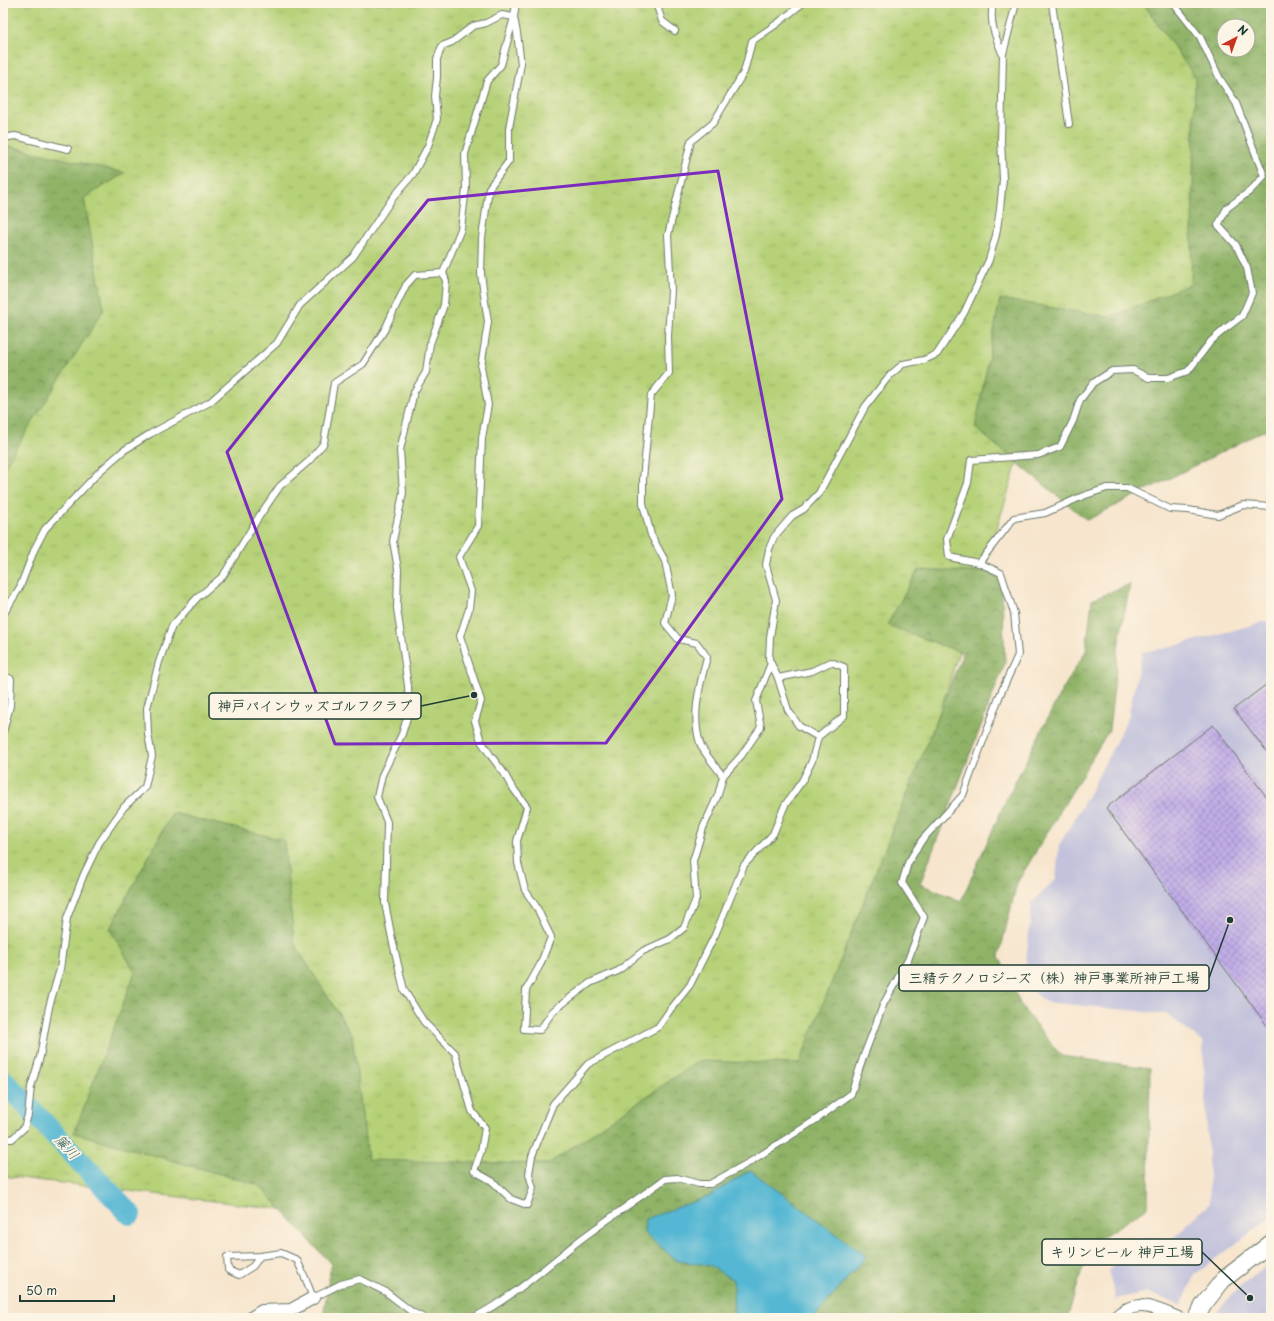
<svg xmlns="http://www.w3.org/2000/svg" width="1274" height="1321" font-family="'Playpen Sans','Klee One',sans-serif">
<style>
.industrial{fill:#c2c2dc}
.grass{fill:url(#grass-tufts);stroke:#6a8756}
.forest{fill:url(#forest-crowns);stroke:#58784e;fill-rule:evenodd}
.water{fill:#54b7d3;stroke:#3a7a84}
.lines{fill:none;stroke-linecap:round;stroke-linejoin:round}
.river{stroke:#54b7d3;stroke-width:22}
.building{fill:url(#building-cross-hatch)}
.lane-casing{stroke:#6b786a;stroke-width:8}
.street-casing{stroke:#6b786a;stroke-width:14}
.secondary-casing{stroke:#6b786a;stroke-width:18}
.lane{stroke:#fff;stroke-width:6}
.street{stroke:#fff;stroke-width:12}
.secondary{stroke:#fff;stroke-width:16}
.marked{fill:none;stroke:#7b2cbf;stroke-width:3;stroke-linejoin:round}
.labels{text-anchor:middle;stroke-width:3.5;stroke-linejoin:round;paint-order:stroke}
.water-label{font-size:14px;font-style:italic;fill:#2c5c5c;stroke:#fcf5e5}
.leader{fill:none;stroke:#1f3d34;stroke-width:1.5}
.callout-dot{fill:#1f3d34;stroke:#fcf5e5;stroke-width:1.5}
.callout{fill:#fcf5e5;stroke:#1f3d34;stroke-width:1.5}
.callout-label{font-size:14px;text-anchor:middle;font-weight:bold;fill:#1f3d34}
</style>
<defs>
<pattern id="grass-tufts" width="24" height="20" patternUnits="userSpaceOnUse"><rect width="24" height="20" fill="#b6d177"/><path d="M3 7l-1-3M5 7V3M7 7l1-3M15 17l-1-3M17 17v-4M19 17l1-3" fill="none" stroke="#9cb468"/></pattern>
<pattern id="forest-crowns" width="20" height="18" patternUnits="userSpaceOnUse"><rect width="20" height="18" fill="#90b368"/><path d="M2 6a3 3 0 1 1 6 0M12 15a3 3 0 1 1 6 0" fill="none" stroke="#759356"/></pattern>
<pattern id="building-cross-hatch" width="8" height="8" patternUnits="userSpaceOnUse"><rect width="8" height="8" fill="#c1ade8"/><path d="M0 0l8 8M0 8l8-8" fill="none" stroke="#9c8ebd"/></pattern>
</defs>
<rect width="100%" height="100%" fill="#fcf5e5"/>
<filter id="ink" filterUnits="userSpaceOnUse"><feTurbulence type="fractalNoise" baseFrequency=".025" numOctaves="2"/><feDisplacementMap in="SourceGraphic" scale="8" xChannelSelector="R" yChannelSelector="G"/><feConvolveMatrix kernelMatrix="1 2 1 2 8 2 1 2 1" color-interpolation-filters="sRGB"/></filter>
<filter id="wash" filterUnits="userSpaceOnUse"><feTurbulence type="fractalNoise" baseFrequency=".012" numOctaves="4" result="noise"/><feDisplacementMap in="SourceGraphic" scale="16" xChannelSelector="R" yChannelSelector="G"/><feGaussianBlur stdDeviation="0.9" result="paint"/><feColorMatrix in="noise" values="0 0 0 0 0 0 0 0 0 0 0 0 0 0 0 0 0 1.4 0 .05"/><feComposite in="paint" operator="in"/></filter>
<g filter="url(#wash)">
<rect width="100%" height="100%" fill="#f7e5cd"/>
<g class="industrial">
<path d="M1271,620V1217L1195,1275L1181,1306L1147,1292L1116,1299L1108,1271L1148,1237L1171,1240L1210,1203L1203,1043L1167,1014L1045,1002L1024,982L1032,902L1056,879L1059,845L1088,796L1128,718L1142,652L1167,648Z"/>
<path d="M1271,1262V1318H1213L1218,1311L1240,1286Z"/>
</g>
<path class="grass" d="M3,3H1201L1271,314L1057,334L834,1055L533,1239L3,1176Z"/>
<g class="forest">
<path d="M1143,3H1271V427L1087,520L975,428L1000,299L1109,317L1191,284L1195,77ZM1224,26H1248V50H1224Z"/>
<path d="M4,145L125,173L84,198L104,309L3,469Z"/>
<path d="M918,570L1001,573L1005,663L920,884L961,901L1006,800L1061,692L1086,651L1092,600L1130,584L1119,641L1109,730L1017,883L999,956L1021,1006L1061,1056L1150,1068L1148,1207L1090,1245L1067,1318H323L331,1264L259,1185L74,1133L135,972L110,929L172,813L284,840L294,943L352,1035L368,1160L548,1164L698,1061L799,1064L963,653L887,625Z"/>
</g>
<path class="water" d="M750,1170L866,1256L814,1318H734L733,1280L709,1265L677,1261L644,1233L645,1219L710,1196Z"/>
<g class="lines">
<path class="river" d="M3,1080L130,1214"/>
</g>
<g id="blocks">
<g class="building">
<path d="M1271,681V757L1234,709Z"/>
<path d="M1213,725L1271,803V1031L1106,808Z"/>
</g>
</g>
</g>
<g filter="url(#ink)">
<use href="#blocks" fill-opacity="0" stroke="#6b786a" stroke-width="1"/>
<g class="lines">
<defs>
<g id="lane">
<path d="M656,3L662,21L675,31"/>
<path d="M993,3C989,22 995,36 1002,53"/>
<path d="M1052,3L1069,124"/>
<path d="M1173,3L1200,37L1220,79L1236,103L1264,176L1250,191L1227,208L1218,225L1236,245L1247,268L1252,293L1242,316L1226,328L1211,341L1188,371L1168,378H1149L1133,370L1112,371L1093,383L1080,400L1073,421L1060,447L1038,455L971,460L968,483L947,539L949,557L979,563L1014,518L1045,513L1083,496L1107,488H1127L1170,509L1188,510L1218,515L1243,505L1271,507"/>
<path d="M3,138L15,136L68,149"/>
<path d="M443,273L461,229L466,188L465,154L487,81L501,65L514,17L516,3"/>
<path d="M3,615L20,587L35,548L45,529L99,472L123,451L150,434L210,402L277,343L300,305L353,257L392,199L413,174L428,146L437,119L435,96L437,77V59L442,46L452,42L473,26L486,23L502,15L514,17L517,33L521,64L509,128V161L489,188L482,238L481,274L488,322L481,367L488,405L482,438L478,526L459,557L471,591L469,609L460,636L481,701L475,721L481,741L491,756L504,773L510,784L527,807L517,841L518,863L525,890L537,908L551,937L540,965L526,990L524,1029L540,1030L553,1011L574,995L590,983L618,971L643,951L670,939L684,928L696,899L693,861L703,828L718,795L723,776C717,768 702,751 700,743C691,715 700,684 707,657L697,643L678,639L665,623L672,595L665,561L651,535L643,504V479L651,395L669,373L668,336L671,290L668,235L691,141L713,123L744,72L752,41L778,23L803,3"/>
<path d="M3,675L11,679L10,706L3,732"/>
<path d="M778,678L812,671L831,662L844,667V716L818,737"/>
<path d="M723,776L741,756L761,727L756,701L771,663"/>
<path d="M3,1139H12L24,1128L28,1115L31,1087L40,1057L49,1007L60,969L67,918L84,874L99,843L124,807L145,787L152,756L148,734L147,708L159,662L172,626L197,598L223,576L258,518L280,486L309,461L324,443L334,383L363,364L385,329L406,285L415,275L443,273L446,281L444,305L430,344L426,372L414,392L400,450L403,493L393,541L398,569L397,608L408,686L409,711L402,734L382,775L377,797L387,822L385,903L392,939L404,990L424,1022L455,1053L472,1111L485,1128L481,1151L474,1171L492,1181L511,1199L527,1205L533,1188L529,1174L532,1156L553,1104L588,1064L658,1027L670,1010L690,985L715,935L744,865L773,834L785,805L802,781L812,761L818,737L799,726L788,710L778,678L769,659L770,637L776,600L766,565L769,549L774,537L792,516L804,509L819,493L865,407L889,376L903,364L924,360L937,354L964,313L989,260L996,235L1000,209L1003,179L1001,141L1003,54L1016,3"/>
<path d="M260,1256L253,1266L239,1275L228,1270L227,1257L260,1256L281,1253L297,1260L307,1282L313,1298L341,1284L360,1279L386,1292L412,1312L424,1318"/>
<path d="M473,1318C511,1298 543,1270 576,1243C605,1221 636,1200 665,1179L677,1178L699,1184H710L750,1162L817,1119L851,1094L864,1055L884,1003L908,960L924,917L902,883L908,863L922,840L963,795L1000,695L1018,655L1014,613L1001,573L979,563"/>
</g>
<g id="street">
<path d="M251,1318L262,1311L291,1310L313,1298"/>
<path d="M1115,1318C1136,1297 1155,1308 1178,1318"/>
</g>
<path id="secondary" d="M1196,1318L1204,1304L1223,1280L1271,1243"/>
</defs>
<use href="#lane" class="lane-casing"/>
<use href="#street" class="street-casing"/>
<use href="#secondary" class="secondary-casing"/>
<use href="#lane" class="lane"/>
<use href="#street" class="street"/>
<use href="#secondary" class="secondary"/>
</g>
</g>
<path class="marked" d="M718,171L782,499L606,743L335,744L227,452L428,200Z"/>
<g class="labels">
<g class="water-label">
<text transform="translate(67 1147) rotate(47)" y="5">簾川</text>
</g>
</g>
<path class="leader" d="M474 695L421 706M1230 920L1209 978M1250 1298L1202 1252"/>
<g class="callout-dot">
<circle cx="474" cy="695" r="4"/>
<circle cx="1230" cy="920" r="4"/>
<circle cx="1250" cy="1298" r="4"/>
</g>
<g class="callout">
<rect x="209" y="693" width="212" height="26" rx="4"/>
<rect x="899" y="965" width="310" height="26" rx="4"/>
<rect x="1042" y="1239" width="160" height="26" rx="4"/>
</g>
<g class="callout-label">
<text x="315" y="711">神戸パインウッズゴルフクラブ</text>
<text x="1054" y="983">三精テクノロジーズ（株）神戸事業所神戸工場</text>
<text x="1122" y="1257">キリンビール 神戸工場</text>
</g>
<rect width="1274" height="1321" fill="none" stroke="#fcf5e5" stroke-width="16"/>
<g transform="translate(1236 38) rotate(41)"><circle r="19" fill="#fcf5e5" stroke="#a4ab9e"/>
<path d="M0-3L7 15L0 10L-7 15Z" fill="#c8321e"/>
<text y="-6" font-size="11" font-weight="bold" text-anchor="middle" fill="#1f3d34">N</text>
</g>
<path d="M20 1295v6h94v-6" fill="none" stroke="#1f3d34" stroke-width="2"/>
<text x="26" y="1295" font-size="12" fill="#1f3d34" stroke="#fcf5e5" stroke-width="3" paint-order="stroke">50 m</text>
</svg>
